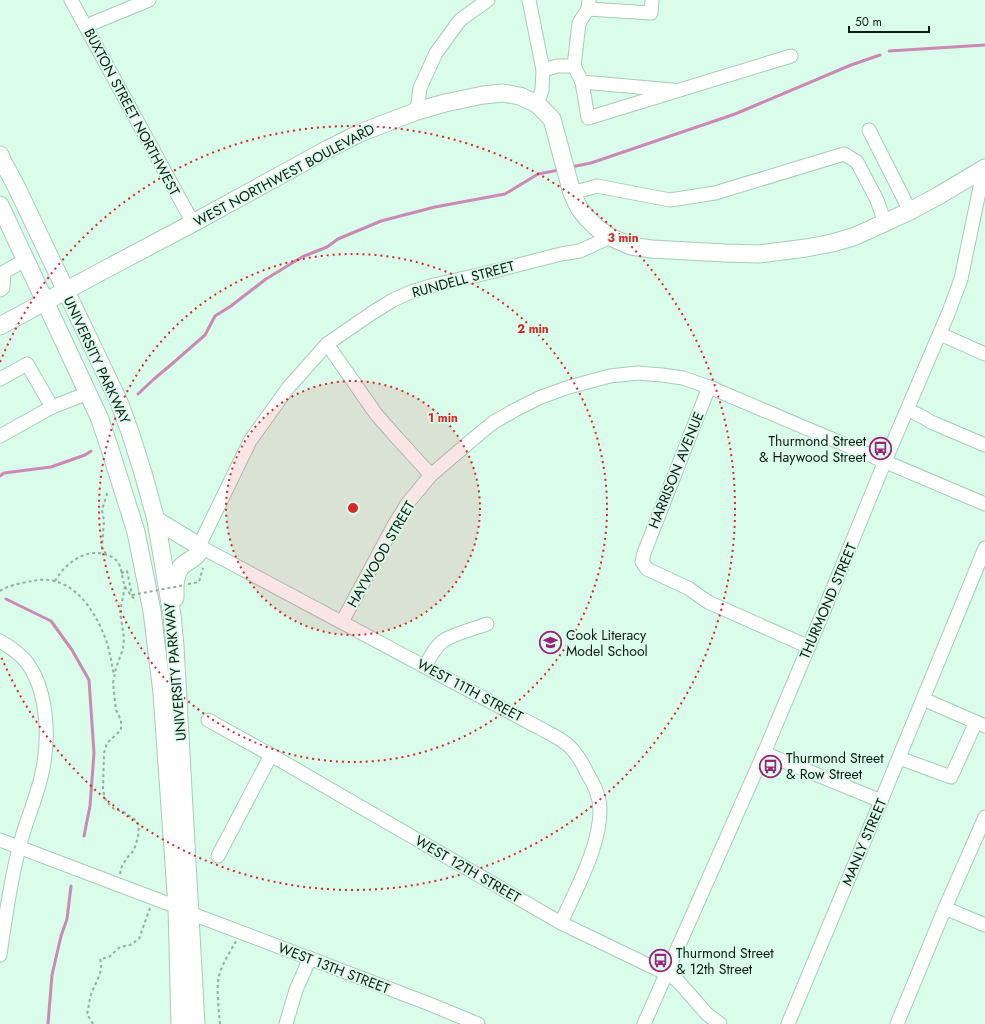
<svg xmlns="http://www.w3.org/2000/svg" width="985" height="1024" font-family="Jost,sans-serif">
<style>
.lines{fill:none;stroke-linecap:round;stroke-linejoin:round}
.stream{stroke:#cb8ab3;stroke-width:3}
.minor-casing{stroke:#a9caba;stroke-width:15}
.major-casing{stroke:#a9caba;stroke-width:19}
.path{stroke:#93ada0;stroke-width:2;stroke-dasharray:3 3;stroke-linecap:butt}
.minor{stroke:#fff;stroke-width:13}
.major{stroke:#fff;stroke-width:17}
.path-bridge{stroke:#93ada0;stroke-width:2;stroke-dasharray:3 3;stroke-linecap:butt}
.ring{fill:none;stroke:#d62828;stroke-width:2;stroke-dasharray:2 4}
.labels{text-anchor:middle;stroke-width:3.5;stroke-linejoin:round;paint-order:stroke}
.street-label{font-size:14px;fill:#0e1a14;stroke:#dafceb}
.poi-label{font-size:14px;fill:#0e1a14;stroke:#dafceb;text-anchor:start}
.centre{fill:#d62828;stroke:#dafceb;stroke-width:2}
.ring-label{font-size:12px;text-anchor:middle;font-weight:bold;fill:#d62828;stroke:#dafceb;stroke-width:3.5;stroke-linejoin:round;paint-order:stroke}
</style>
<rect width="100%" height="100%" fill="#dafceb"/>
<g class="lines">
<g class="stream">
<path d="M889,51L985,45"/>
<path d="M571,167L591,163L735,114L851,65L880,55"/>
<path d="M138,394L154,379L173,363L205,335L215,316L231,306L266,279L302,257L327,247L338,239L381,221L435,207L505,194L538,174L559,170"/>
<path d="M0,476L4,473L51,467L85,455L91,451"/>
<path d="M6,599L51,621L72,650L89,680L94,753L90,806L84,836"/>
<path d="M48,1024L52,975L61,936L67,919L71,886"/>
</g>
<defs>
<g id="minor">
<path d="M71,0L193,223"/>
<path d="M529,0L543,70L542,90L537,104"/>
<path d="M588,9L651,13L652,0"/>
<path d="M86,26L149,0"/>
<path d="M574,66L579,23L588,9L589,0"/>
<path d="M543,70L557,66H574L582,82L588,118L791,56"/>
<path d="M582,82L672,90"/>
<path d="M417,111L420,88L436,53L460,20L488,0"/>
<path d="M869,130L910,211"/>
<path d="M572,193L597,186L670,200L715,193L844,154L857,162L877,200L885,223"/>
<path d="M0,290L3,288L4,272L25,260"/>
<path d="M940,334L985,354"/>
<path d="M327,344L376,414L397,438L431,475"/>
<path d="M0,379L27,364L52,407"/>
<path d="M709,387L644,553L642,562L647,569L688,588L708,602L809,647"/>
<path d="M908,410L923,417L931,422L985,445"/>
<path d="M0,436L52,407L88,393"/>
<path d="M342,622L393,527L407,504L431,475L479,434L494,422L515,410L541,397L569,387L610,376L637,373L662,375L683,378L709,387L985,504"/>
<path d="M0,641C9,646 17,652 24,659C48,687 50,738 42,773C37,798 25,822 19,848C10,883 5,919 0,955"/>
<path d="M425,666C430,657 435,647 443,641C455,633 474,629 487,624"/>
<path d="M923,699L985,726"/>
<path d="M208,720L271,755L561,923L667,974L677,980L707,1014L720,1024"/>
<path d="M764,753L881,801"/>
<path d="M899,758L951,777L976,722"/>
<path d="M0,840L177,907"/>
<path d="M218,856L271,755"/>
<path d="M945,908L985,925"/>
<path d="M190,913L427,1003L478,1024"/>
<path d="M561,923C576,889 600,847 600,810C600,797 594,784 587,773C583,764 577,754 570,747C564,741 555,736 547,732L199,546L250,441L288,388L327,344L372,313L393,300L411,292L434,285L491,272L561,254L580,251L610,237"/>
<path d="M286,1024L296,990L310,958"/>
<path d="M644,1024L764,753L825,608L885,461L948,314L961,279L984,168"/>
<path d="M788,1024L881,801L985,548"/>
<path d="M897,1024L945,908L985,817"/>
</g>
<g id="major">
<path d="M0,155L3,162L15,184L119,402L130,432L143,473L156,520L172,615L175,646L196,1024"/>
<path d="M0,205L99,417L109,446L136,532L152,611L162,693L177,907L180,1024"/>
<path d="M0,326L106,269L193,223L328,149L360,133L417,111L445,103L483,95L503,93L520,96L537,104L552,119L572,193L579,208L587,218L597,228L610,237L631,246L651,249L725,253L759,254L806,248L832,243L853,237L869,230L910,211L938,196L985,168"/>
<path d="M156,520L199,546C202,557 187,560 181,567C174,576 175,587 175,598"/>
</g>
</defs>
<use href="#minor" class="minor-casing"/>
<use href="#major" class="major-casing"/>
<g class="path">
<path d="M106,554L102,547L104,521L102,510L108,491"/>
<path d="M121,573L127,571L132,595"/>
<path d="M55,581C65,563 87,547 107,555C110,556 113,557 115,559C123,566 121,577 125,586C127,591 132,596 136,601"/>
<path d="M188,584L199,582L203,568"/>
<path d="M0,591C9,585 22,583 32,581C69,573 92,605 104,635C107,642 109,649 110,656C112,662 112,668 114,674"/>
<path d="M120,874L122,866L127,858L134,850L138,837L139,825L134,819L124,812L114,809L106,801L103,790L104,753L107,743L121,730V720L116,710L113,683L116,668L123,649L124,638L120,612L125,586"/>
<path d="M93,1024L87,1014C89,1007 89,999 92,992C96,981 104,971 100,959L109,957L120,947L130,945L139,939L150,908"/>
<path d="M220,1024C219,1012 216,987 219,976C222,964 230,952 236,941"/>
</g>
<use href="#minor" class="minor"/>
<use href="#major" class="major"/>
<path class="path-bridge" d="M132,595L185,585"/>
</g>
<circle cx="353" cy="508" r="127" fill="#d62828" fill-opacity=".12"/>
<g class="ring">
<circle cx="353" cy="508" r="127"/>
<circle cx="353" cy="508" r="254"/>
<path d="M0 362A382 382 0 1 1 0 654"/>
</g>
<defs>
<symbol id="bus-ring" viewBox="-11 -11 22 22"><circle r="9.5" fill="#dafceb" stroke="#9b227a" stroke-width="1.5"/><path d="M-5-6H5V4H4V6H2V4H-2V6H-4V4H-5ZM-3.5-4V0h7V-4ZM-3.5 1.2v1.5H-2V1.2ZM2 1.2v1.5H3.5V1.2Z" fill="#9b227a"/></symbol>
<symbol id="school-ring" viewBox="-11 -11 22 22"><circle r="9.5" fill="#dafceb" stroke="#9b227a" stroke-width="1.5"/><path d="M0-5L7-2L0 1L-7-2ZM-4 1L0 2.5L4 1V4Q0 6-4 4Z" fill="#9b227a"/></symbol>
</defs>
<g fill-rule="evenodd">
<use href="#bus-ring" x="868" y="436" width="25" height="25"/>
<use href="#school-ring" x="538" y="630" width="25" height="25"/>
<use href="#bus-ring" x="758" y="754" width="25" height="25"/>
<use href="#bus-ring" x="648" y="948" width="25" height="25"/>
</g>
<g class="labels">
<g class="street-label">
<text transform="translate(132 112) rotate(62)" y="5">BUXTON STREET NORTHWEST</text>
<text transform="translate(284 175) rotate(-28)" y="5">WEST NORTHWEST BOULEVARD</text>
<text transform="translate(463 279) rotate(-15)" y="5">RUNDELL STREET</text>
<text transform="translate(97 360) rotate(65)" y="5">UNIVERSITY PARKWAY</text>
<text transform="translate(676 470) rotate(-68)" y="5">HARRISON AVENUE</text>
<text transform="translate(381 554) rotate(-60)" y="5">HAYWOOD STREET</text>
<text transform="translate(828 601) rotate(-67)" y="5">THURMOND STREET</text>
<text transform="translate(175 672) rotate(-95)" y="5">UNIVERSITY PARKWAY</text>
<text transform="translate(470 690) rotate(28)" y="5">WEST 11TH STREET</text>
<text transform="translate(864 842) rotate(-67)" y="5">MANLY STREET</text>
<text transform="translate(468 869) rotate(30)" y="5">WEST 12TH STREET</text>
<text transform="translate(334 968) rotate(21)" y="5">WEST 13TH STREET</text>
</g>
<g class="poi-label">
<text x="866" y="446" text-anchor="end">Thurmond Street<tspan x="866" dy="16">&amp; Haywood Street</tspan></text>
<text x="566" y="640">Cook Literacy<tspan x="566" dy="16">Model School</tspan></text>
<text x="786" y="763">Thurmond Street<tspan x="786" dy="16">&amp; Row Street</tspan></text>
<text x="676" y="958">Thurmond Street<tspan x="676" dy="16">&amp; 12th Street</tspan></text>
</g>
</g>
<circle cx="353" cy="508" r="6" class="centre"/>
<g class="ring-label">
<text x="623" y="242">3 min</text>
<text x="533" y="333">2 min</text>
<text x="443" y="422">1 min</text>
</g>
<path d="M849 26v6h80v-6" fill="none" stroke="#0e1a14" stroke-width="2"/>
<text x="855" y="26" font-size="12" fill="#0e1a14" stroke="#dafceb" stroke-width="3" paint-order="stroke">50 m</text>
</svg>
